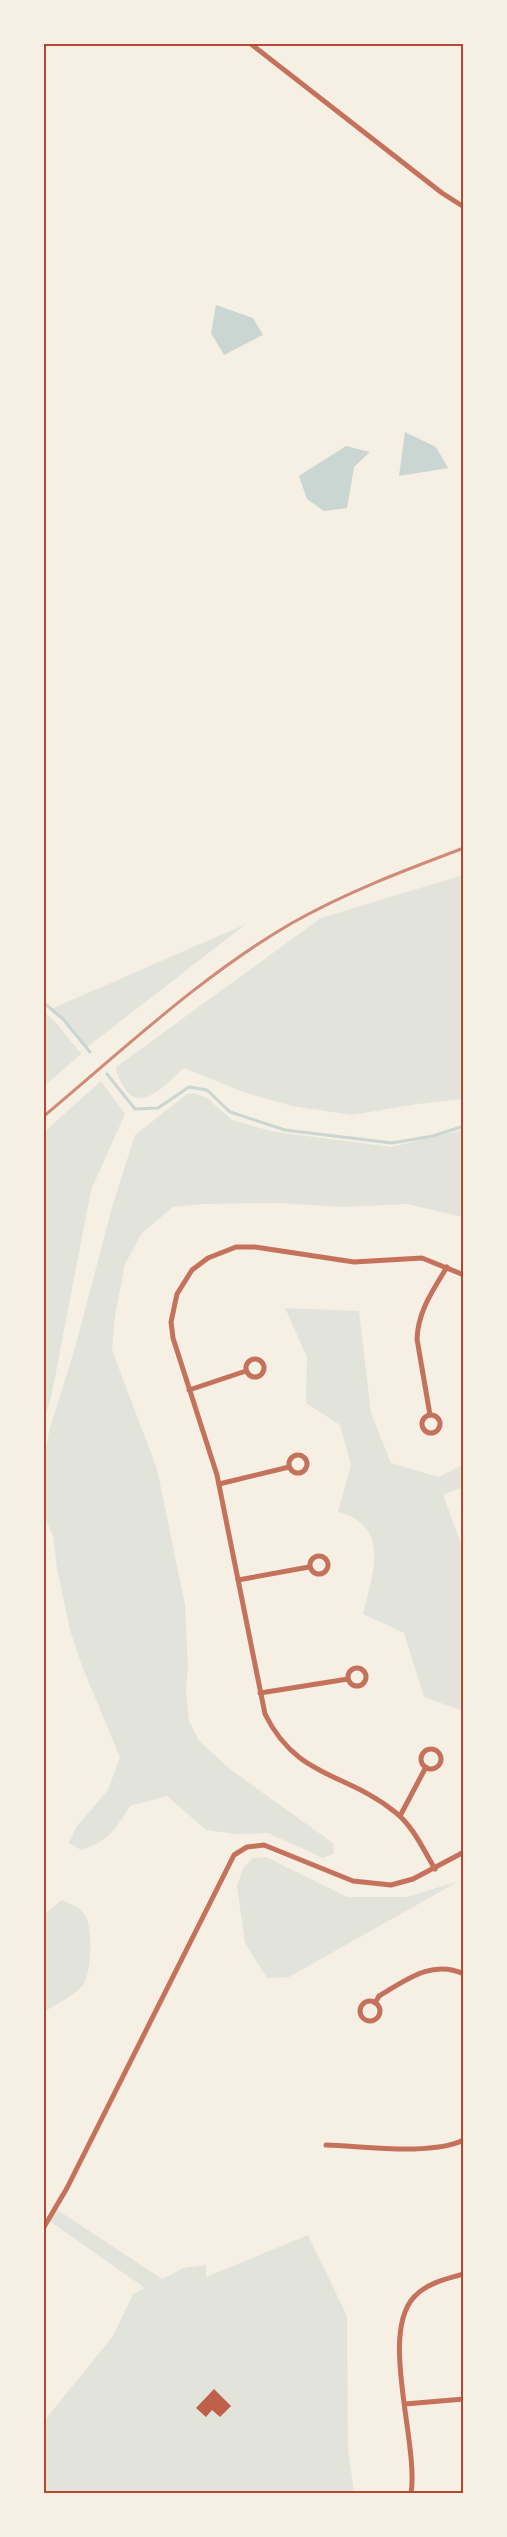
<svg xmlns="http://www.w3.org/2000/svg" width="507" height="2537" font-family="'Titillium Web',sans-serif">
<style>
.green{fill:#e2e4dc}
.water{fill:#c9d6d2}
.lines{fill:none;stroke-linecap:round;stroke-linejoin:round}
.stream{stroke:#c9d6d2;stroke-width:3}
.building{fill:#bf614a}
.minor{stroke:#c5725c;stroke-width:5}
.rail{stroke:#cf8b77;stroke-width:3}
.neatline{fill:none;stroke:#b5482f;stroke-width:2}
</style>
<rect width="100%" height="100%" fill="#f6efe4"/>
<g class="green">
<path d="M463,875V1099L418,1104L352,1115L292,1106L246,1093L184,1068C170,1080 142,1114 125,1089C121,1082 117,1075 116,1067L321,918Z"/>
<path d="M246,924L86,1048L63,1019L51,1009Z"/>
<path d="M44,1012L58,1025L81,1054L44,1086Z"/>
<path d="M101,1081L125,1114L91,1190L52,1393L44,1422V1132Z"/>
<path d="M194,1093L207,1098L232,1120L275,1132L391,1147L463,1130V1217L407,1204L343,1207L279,1203L204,1204L173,1207L142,1233L125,1264L115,1316L112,1350L157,1469L185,1605L188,1667L186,1691L189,1721L199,1741L231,1770L333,1843L334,1853L323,1858L268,1833L236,1834L206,1830L167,1796L130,1806C115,1830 109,1841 81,1850L69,1843L77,1826L108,1790L120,1757L82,1666L70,1630L57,1568L53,1536L44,1515V1463L49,1431L74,1351L113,1204L135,1135L187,1094Z"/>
<path d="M285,1308L359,1311L371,1413L391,1463L438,1477L463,1465V1487L443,1495L463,1549V1711L424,1697L404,1633L363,1614C372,1575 392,1526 338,1512L351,1465L340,1425L306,1403L307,1357Z"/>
<path d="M266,1857L347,1897H407L459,1881L289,1977L267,1978L245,1943L237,1886L243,1868L253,1858Z"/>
<path d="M62,1900C71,1904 79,1907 85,1915C93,1928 92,1973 83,1985C77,1994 53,2006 44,2012V1922L45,1914Z"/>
<path d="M56,2209L162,2279L184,2268L206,2265V2277L308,2235L347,2316L348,2449L354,2493L44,2494V2421L113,2336L133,2294L145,2288L48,2220Z"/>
</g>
<g class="water">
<path d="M216,305L253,318L263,335L224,355L211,333Z"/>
<path d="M405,432L436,447L448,468L399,476Z"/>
<path d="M346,446L370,452L354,467L347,508L324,511L307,499L299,476Z"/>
</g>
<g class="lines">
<g class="stream">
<path d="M44,1003L63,1019L90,1052"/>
<path d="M107,1074L135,1109L158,1108L189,1087L207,1090L230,1112L285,1130L392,1143L433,1136L464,1126"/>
</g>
</g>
<path class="building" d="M214,2389L231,2406L220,2417L212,2410L206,2417L196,2408Z"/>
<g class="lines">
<g class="minor">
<path d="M251,44L442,193L464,207"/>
<circle cx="255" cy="1368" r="9"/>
<path d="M189,1390L246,1371"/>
<circle cx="431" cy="1424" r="9"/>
<path d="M430,1415L417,1339C418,1311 433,1290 447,1267"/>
<circle cx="298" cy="1464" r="9"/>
<path d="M219,1484L289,1467"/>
<circle cx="319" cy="1565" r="9"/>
<path d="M238,1580L309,1567"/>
<circle cx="357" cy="1677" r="9"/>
<path d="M260,1693L348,1679"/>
<circle cx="431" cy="1759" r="10"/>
<path d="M400,1816L426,1767"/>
<path d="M435,1869C423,1849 413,1826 395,1812C346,1772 297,1779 265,1714L217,1475L173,1338L171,1322L177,1294L192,1270L208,1258L236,1247H255L354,1262L422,1258L464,1275"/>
<circle cx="370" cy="2011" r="10"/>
<path d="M375,2003L379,1996C406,1980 432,1959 464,1974"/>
<path d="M326,2145C364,2146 430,2156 464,2140"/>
<path d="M44,2227L67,2188L234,1855L247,1847L264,1845L353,1881L391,1885L413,1879L464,1852"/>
<path d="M405,2404L464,2399"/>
<path d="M411,2494C419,2443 379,2335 414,2297C427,2283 446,2279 464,2274"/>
</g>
<path class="rail" d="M44,1116C124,1049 202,975 292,923C347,892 405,870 464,848"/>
</g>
<rect width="507" height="2537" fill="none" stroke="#f6efe4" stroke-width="90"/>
<rect x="45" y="45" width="417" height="2447" class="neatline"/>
</svg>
